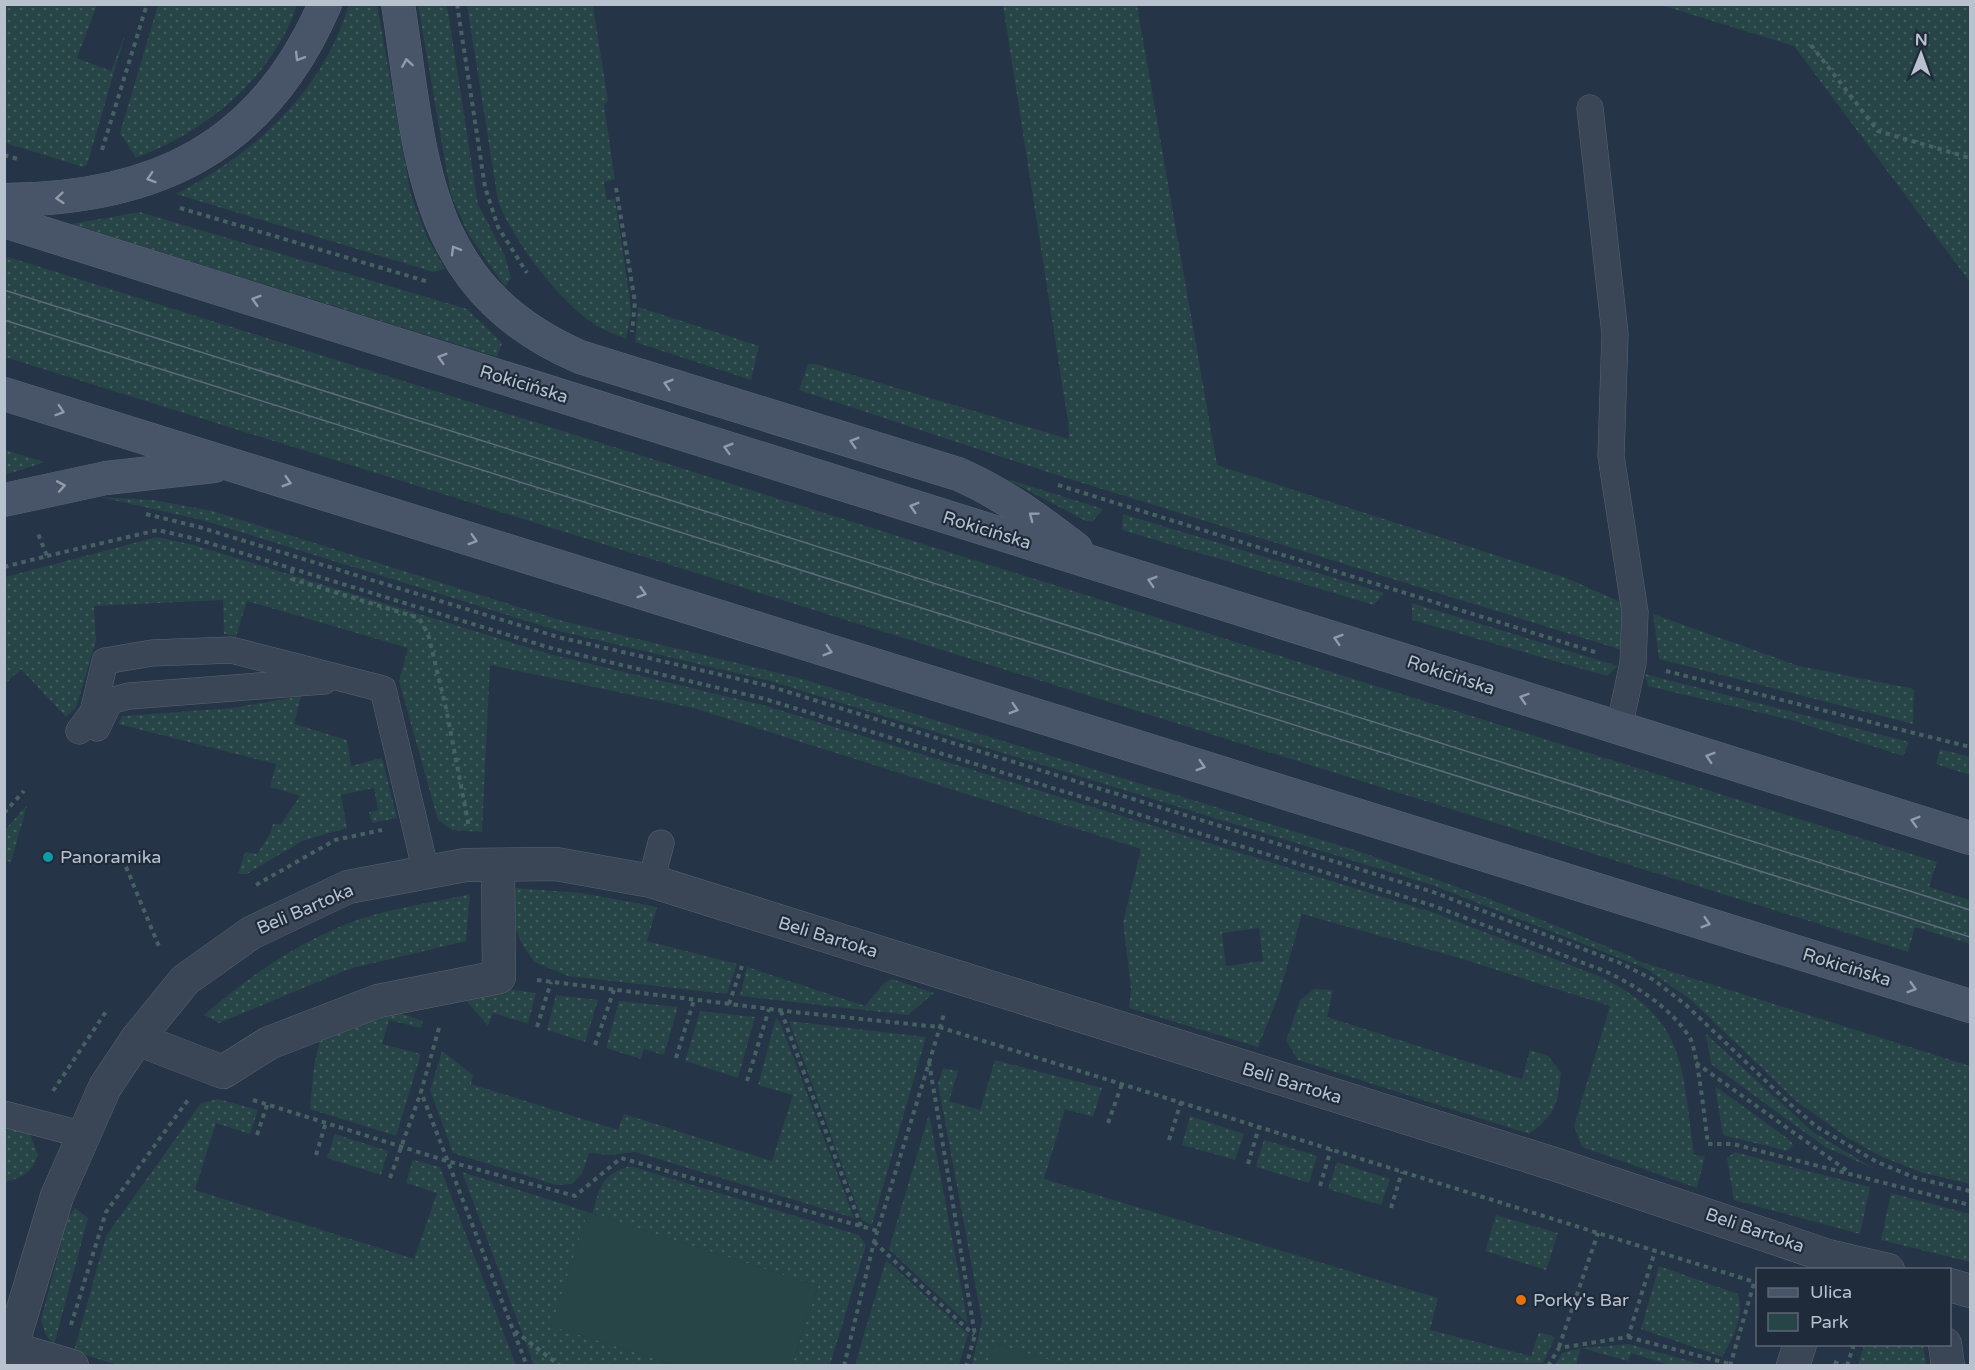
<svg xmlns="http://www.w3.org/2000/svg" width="1975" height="1370" font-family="'Varela Round',sans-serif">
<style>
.grass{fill:url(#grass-dots);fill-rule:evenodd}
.park{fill:#274447}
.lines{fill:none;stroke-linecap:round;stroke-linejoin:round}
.service-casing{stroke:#596472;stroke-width:27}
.minor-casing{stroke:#596472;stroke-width:34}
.secondary-casing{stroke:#596472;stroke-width:34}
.path{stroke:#466162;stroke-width:4;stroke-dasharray:4.5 4.5;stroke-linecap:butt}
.service{stroke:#3a4655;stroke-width:26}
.minor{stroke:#3a4655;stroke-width:33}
.secondary{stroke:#485568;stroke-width:33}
.tram{stroke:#5c6a7c;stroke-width:1.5}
.oneway{stroke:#919baa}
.culture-dot{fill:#0f9aa8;stroke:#1f2b3a;stroke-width:2}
.food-dot{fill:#e8710a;stroke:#1f2b3a;stroke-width:2}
.labels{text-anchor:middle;stroke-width:4.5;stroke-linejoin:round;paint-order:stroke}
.street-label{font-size:18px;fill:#b8c1ce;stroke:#1f2b3a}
.poi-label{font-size:18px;fill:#b8c1ce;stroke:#1f2b3a;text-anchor:start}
</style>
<defs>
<pattern id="grass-dots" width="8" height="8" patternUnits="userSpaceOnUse" patternTransform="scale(1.5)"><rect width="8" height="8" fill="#274447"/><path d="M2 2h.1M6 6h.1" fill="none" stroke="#445d60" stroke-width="1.8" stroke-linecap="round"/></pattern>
</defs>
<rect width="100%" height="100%" fill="#253446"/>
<g class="grass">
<path d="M4,5H97L77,58L111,71L125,35L87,165L83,167L5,143Z"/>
<path d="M158,5H297C273,77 206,132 136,158L120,133Z"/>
<path d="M349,5H377L411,195L427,237L445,269L433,272L176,194C255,153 322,93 349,5Z"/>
<path d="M418,5H447L478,204L505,256L511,278L505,287L469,235L451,196Z"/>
<path d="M467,5H593L608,101L604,105L615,179L604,182L607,200L615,199L630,300L631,314L626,339C617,335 606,331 597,326C560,303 513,241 498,201Z"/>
<path d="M1003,5H1137L1217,465L1566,578L1621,602L1622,650L1060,476L799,390L808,364H816L1069,439L1068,422Z"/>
<path d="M1661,5H1970V282L1794,46Z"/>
<path d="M140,212L467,309L502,343L497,357L71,224Z"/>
<path d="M5,256L1937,862L1929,887L1970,900V944L1915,927L1908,952L5,357Z"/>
<path d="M638,307L759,346L751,380L635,342Z"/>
<path d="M5,450L45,462L5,475Z"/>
<path d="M1004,478L1103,509L1092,522L1086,521Z"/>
<path d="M100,497L153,500L213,511L563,621L803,679L1364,853L1490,899L1635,958V960L1970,1066V1184L1920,1172L1878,1155L1848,1138L1796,1101L1691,1000L1645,968L1432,885L770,681L559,631L202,520Z"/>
<path d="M1123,514L1384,593L1374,605L1122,530Z"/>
<path d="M157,537L194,545L553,655L763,705L1435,913L1601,977C1688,1019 1682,1070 1694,1155L1705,1156L1697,1188L1582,1147L1574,1126L1610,1006L1459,958L1302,914L1279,994L1258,1047L1129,1008L1131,989L1123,922L1141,849L693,708L490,665L482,832L452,830L438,820L399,681L408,648L247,601L236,636L224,634L223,600L94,606L96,641L76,708L66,717L21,669L5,684V577ZM1259,928L1263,961L1226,966L1222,933Z"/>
<path d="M1412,603L1618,666L1607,676L1412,620Z"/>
<path d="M1653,614L1799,666L1914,689L1913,724L1659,659Z"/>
<path d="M1645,674L1909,742L1903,756L1791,720L1648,686Z"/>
<path d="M301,696L294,724L347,740L351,766L382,758L397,818L372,823L369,812L378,810L374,788L341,795L347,828L302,841L247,874H238L245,852L257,854L270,834L273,824H281L300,796L270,787L276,764L118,724L122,716L232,708Z"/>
<path d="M1940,749L1970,757V775L1936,764Z"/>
<path d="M27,805L11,862L5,860V830Z"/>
<path d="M516,888L582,893L657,907L647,941L737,964L727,994L568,976L534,962L522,944L511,918V898Z"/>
<path d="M470,894L466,941L349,969L219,1023L204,1015C252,974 303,938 363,918C398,907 435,902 470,894Z"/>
<path d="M747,967L865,1006L884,983L892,979L934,993L908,1015L740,996Z"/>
<path d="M501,988L536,993L528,1024L493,1013L488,1026L462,996Z"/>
<path d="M1314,989L1333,990L1327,1017L1522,1079L1530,1050L1548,1056L1561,1072C1558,1105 1556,1114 1529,1134L1298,1060L1286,1041L1300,1000Z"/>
<path d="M556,995L598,1000L585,1042L547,1030Z"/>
<path d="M619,1001L678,1007L664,1055L644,1049L641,1059L606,1048Z"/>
<path d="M388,1009L423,1021L421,1028L389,1020L382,1044L421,1054L396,1136L310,1109L314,1066L321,1035Z"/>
<path d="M700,1011L755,1017L738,1078L685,1061Z"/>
<path d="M776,1018L780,1022L854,1218L635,1152L609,1155L589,1153L582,1174L572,1184L556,1185L453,1153L430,1090L442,1051L473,1075L471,1084L618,1130L624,1114L772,1161L793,1095L758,1085Z"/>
<path d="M789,1021L926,1037L872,1225L862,1220Z"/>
<path d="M1706,1034L1813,1132L1877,1170L1825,1147L1711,1064Z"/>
<path d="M995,1060L1102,1088L1093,1117L1065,1109L1044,1179L1438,1298L1430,1330L1531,1356L1539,1332L1555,1337L1543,1363L1066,1366L995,1343L987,1365H972L982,1321L938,1084L943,1068L958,1071L949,1101L980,1110Z"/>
<path d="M1715,1086L1791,1141L1793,1146L1787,1151L1723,1135Z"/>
<path d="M218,1099L258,1110L250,1134L216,1123L195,1190L414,1259L437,1193L406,1183L413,1160L440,1167L516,1365L120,1366L74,1351L106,1236L201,1103Z"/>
<path d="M929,1114L968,1324L889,1249Z"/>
<path d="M1190,1116L1244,1134L1235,1160L1182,1145Z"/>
<path d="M4,1125L30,1134L38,1155C31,1174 23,1177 5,1182Z"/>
<path d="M335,1134L388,1151L381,1175L327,1158Z"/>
<path d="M1264,1140L1317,1156L1309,1183L1256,1167Z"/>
<path d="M1735,1152L1870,1187L1860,1234L1734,1200L1727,1158Z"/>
<path d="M1337,1162L1390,1179L1381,1205L1328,1189Z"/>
<path d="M630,1166L859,1235L866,1245L830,1365H792L818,1286L592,1214C601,1185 600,1176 630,1166Z"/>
<path d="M462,1172L588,1212L552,1326L675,1365H534Z"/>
<path d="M1891,1193L1970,1214V1262L1881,1240Z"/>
<path d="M75,1208L88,1218L54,1345L46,1335L41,1320L68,1217Z"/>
<path d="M1496,1215L1558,1233L1546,1270L1485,1251Z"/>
<path d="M886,1260L968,1334L959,1365H855Z"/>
<path d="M1659,1266L1738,1294C1745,1315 1733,1338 1722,1357L1641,1329Z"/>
<path d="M1629,1344L1704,1365H1669L1631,1353L1628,1361L1581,1348L1576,1365H1555L1562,1353L1581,1348Z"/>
<path d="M1864,1345H1923L1926,1365H1858Z"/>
</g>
<g class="park">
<path d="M588,1212L818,1286L792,1365H675L551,1326Z"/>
<path d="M994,1343L1066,1365H987Z"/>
</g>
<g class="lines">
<defs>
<g id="service">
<path d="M1590,108L1615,334L1611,456L1635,612L1633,663L1619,728"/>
<path d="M97,728L110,701L129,696L324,681"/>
<path d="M79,731L93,712L105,661L152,653L231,650L383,689L426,872"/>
<path d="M651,881L661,843"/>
<path d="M4,1114L84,1135"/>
</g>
<g id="minor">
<path d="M137,1039L223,1072L269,1043L378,1001L499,977L498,865"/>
<path d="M1950,1285L1970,1291"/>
<path d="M1945,1344L1948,1366"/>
<path d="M11,1348L72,1366"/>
<path d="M6,1366L57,1196L105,1087L137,1039L185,980L251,933L348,887L465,865L556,864L651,881L1554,1164L1828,1256L1888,1270"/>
<path d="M1793,1366L1800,1344"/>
</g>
<g id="secondary">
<path d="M398,4C422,156 419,287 580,357L958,474C1002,493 1038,520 1076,549"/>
<path d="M4,200C156,199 263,148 325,4"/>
<path d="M4,221L1970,838"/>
<path d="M4,394L1970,1006"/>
<path d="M4,500L106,478L214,466"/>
</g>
</defs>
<use href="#service" class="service-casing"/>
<use href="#minor" class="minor-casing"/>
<use href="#secondary" class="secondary-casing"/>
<g class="path">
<path d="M457,4L485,187L498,227L527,273"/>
<path d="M1811,45L1878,131L1970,158"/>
<path d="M102,150L147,4"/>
<path d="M4,155L18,159"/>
<path d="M616,188L635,302L632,332"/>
<path d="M180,208L429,282"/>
<path d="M1058,485L1598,653"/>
<path d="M146,514L199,527L558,637L769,686L1433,892L1620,963L1654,980L1686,1005L1792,1106L1817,1127L1877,1162L1916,1178L1970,1191"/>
<path d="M47,556L158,530L196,539L554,649L765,699L1434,906L1607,972C1638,987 1671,1008 1690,1038C1698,1053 1705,1123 1708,1144H1733L1970,1205"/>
<path d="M4,567L47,556L37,531"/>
<path d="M292,569V579L419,618L428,634L446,708L469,827"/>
<path d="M1666,671L1970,747"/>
<path d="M4,813L24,791"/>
<path d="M85,854L124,862L160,949"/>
<path d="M256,885L335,840L382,830"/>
<path d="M537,980L794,1012L939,1027L1758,1283"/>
<path d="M729,1004L742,966"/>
<path d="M781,1011L861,1226"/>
<path d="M537,1027L551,982"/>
<path d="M439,1028L421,1092L527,1366"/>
<path d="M595,1045L614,990"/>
<path d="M676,1058L694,1000"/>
<path d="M929,1062L975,1335L966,1366"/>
<path d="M1696,1063L1849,1172"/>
<path d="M747,1081L769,1009"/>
<path d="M53,1091L107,1010"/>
<path d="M253,1100L447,1161L575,1196L621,1158L878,1231"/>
<path d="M1108,1123L1122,1084"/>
<path d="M257,1135L267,1105"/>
<path d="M1169,1140L1181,1102"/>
<path d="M316,1155L326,1122"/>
<path d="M1248,1164L1259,1127"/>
<path d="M390,1178L421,1092"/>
<path d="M1320,1186L1331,1149"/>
<path d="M1391,1208L1402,1172"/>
<path d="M874,1242L974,1335"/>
<path d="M71,1325L106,1212L188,1100"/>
<path d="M515,1331L560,1366"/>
<path d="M1628,1337L1730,1364"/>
<path d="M1559,1347L1598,1233"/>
<path d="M1834,1362L1845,1366"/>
<path d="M844,1366L874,1242L944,1014"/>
<path d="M1548,1366L1559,1348L1628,1337L1655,1251"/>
<path d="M1730,1366L1754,1283"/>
<path d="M1847,1366L1854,1344"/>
</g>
<use href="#service" class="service"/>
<use href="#minor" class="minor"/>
<use href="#secondary" class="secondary"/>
<g class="tram">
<path d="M4,290L1970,910"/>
<path d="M4,320L1970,937"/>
</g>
</g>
<defs><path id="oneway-chevron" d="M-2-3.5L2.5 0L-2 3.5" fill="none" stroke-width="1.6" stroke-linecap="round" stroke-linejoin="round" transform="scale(1.5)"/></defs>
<g class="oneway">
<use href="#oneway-chevron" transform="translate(299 57) rotate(122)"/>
<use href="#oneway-chevron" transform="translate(407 63) rotate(-99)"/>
<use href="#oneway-chevron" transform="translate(151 178) rotate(162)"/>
<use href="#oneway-chevron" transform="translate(60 198) rotate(175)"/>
<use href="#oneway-chevron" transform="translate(455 250) rotate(-120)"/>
<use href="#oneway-chevron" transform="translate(256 300) rotate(-163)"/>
<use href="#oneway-chevron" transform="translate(442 358) rotate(-163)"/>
<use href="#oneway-chevron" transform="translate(668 384) rotate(-163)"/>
<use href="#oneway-chevron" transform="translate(60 411) rotate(18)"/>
<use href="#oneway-chevron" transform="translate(854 442) rotate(-163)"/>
<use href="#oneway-chevron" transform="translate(728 448) rotate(-163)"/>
<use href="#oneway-chevron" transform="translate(287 482) rotate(17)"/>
<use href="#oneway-chevron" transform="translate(61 486) rotate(-10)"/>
<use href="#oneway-chevron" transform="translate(914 507) rotate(-163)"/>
<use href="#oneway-chevron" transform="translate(1033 516) rotate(-143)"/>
<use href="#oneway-chevron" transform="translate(473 540) rotate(17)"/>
<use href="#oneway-chevron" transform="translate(1152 581) rotate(-163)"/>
<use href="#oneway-chevron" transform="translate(642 593) rotate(17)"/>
<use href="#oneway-chevron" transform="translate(1338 639) rotate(-163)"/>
<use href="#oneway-chevron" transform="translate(828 651) rotate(17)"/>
<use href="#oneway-chevron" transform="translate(1524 698) rotate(-162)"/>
<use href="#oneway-chevron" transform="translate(1014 709) rotate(17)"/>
<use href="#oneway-chevron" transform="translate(1710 757) rotate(-162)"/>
<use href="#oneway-chevron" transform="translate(1201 766) rotate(17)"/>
<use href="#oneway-chevron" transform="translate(1915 821) rotate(-163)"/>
<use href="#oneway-chevron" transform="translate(1706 923) rotate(17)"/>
<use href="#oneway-chevron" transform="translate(1912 988) rotate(17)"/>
</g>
<circle class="culture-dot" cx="48" cy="857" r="6"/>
<circle class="food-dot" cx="1521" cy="1300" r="6"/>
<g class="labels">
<g class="street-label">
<text transform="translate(524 384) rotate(17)" y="6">Rokicińska</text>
<text transform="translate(987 530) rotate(17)" y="6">Rokicińska</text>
<text transform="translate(1451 675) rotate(18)" y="6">Rokicińska</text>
<text transform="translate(305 909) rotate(-23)" y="6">Beli Bartoka</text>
<text transform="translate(828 937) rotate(17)" y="6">Beli Bartoka</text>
<text transform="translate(1847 967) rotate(17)" y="6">Rokicińska</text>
<text transform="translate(1292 1083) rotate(17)" y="6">Beli Bartoka</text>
<text transform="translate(1755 1230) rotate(19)" y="6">Beli Bartoka</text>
</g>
<g class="poi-label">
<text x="60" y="863">Panoramika</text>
<text x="1533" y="1306">Porky's Bar</text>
</g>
</g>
<rect width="1975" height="1370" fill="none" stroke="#b8c1ce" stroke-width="12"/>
<rect x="1756" y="1268" width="195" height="78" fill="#1f2b3a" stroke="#5c6775" stroke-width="1.5"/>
<rect x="1768" y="1288" width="30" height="9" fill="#485568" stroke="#5c6775" stroke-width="1.5"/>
<text x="1810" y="1298" font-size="18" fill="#b8c1ce">Ulica</text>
<rect x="1768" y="1313" width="30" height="18" fill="#274447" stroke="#5c6775" stroke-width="1.5"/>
<text x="1810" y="1328" font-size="18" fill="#b8c1ce">Park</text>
<g transform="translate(1921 54) rotate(1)" stroke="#1f2b3a" stroke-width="4.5" paint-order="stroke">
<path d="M0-4.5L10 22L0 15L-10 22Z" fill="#b8c1ce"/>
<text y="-9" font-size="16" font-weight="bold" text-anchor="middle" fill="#b8c1ce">N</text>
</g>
</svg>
